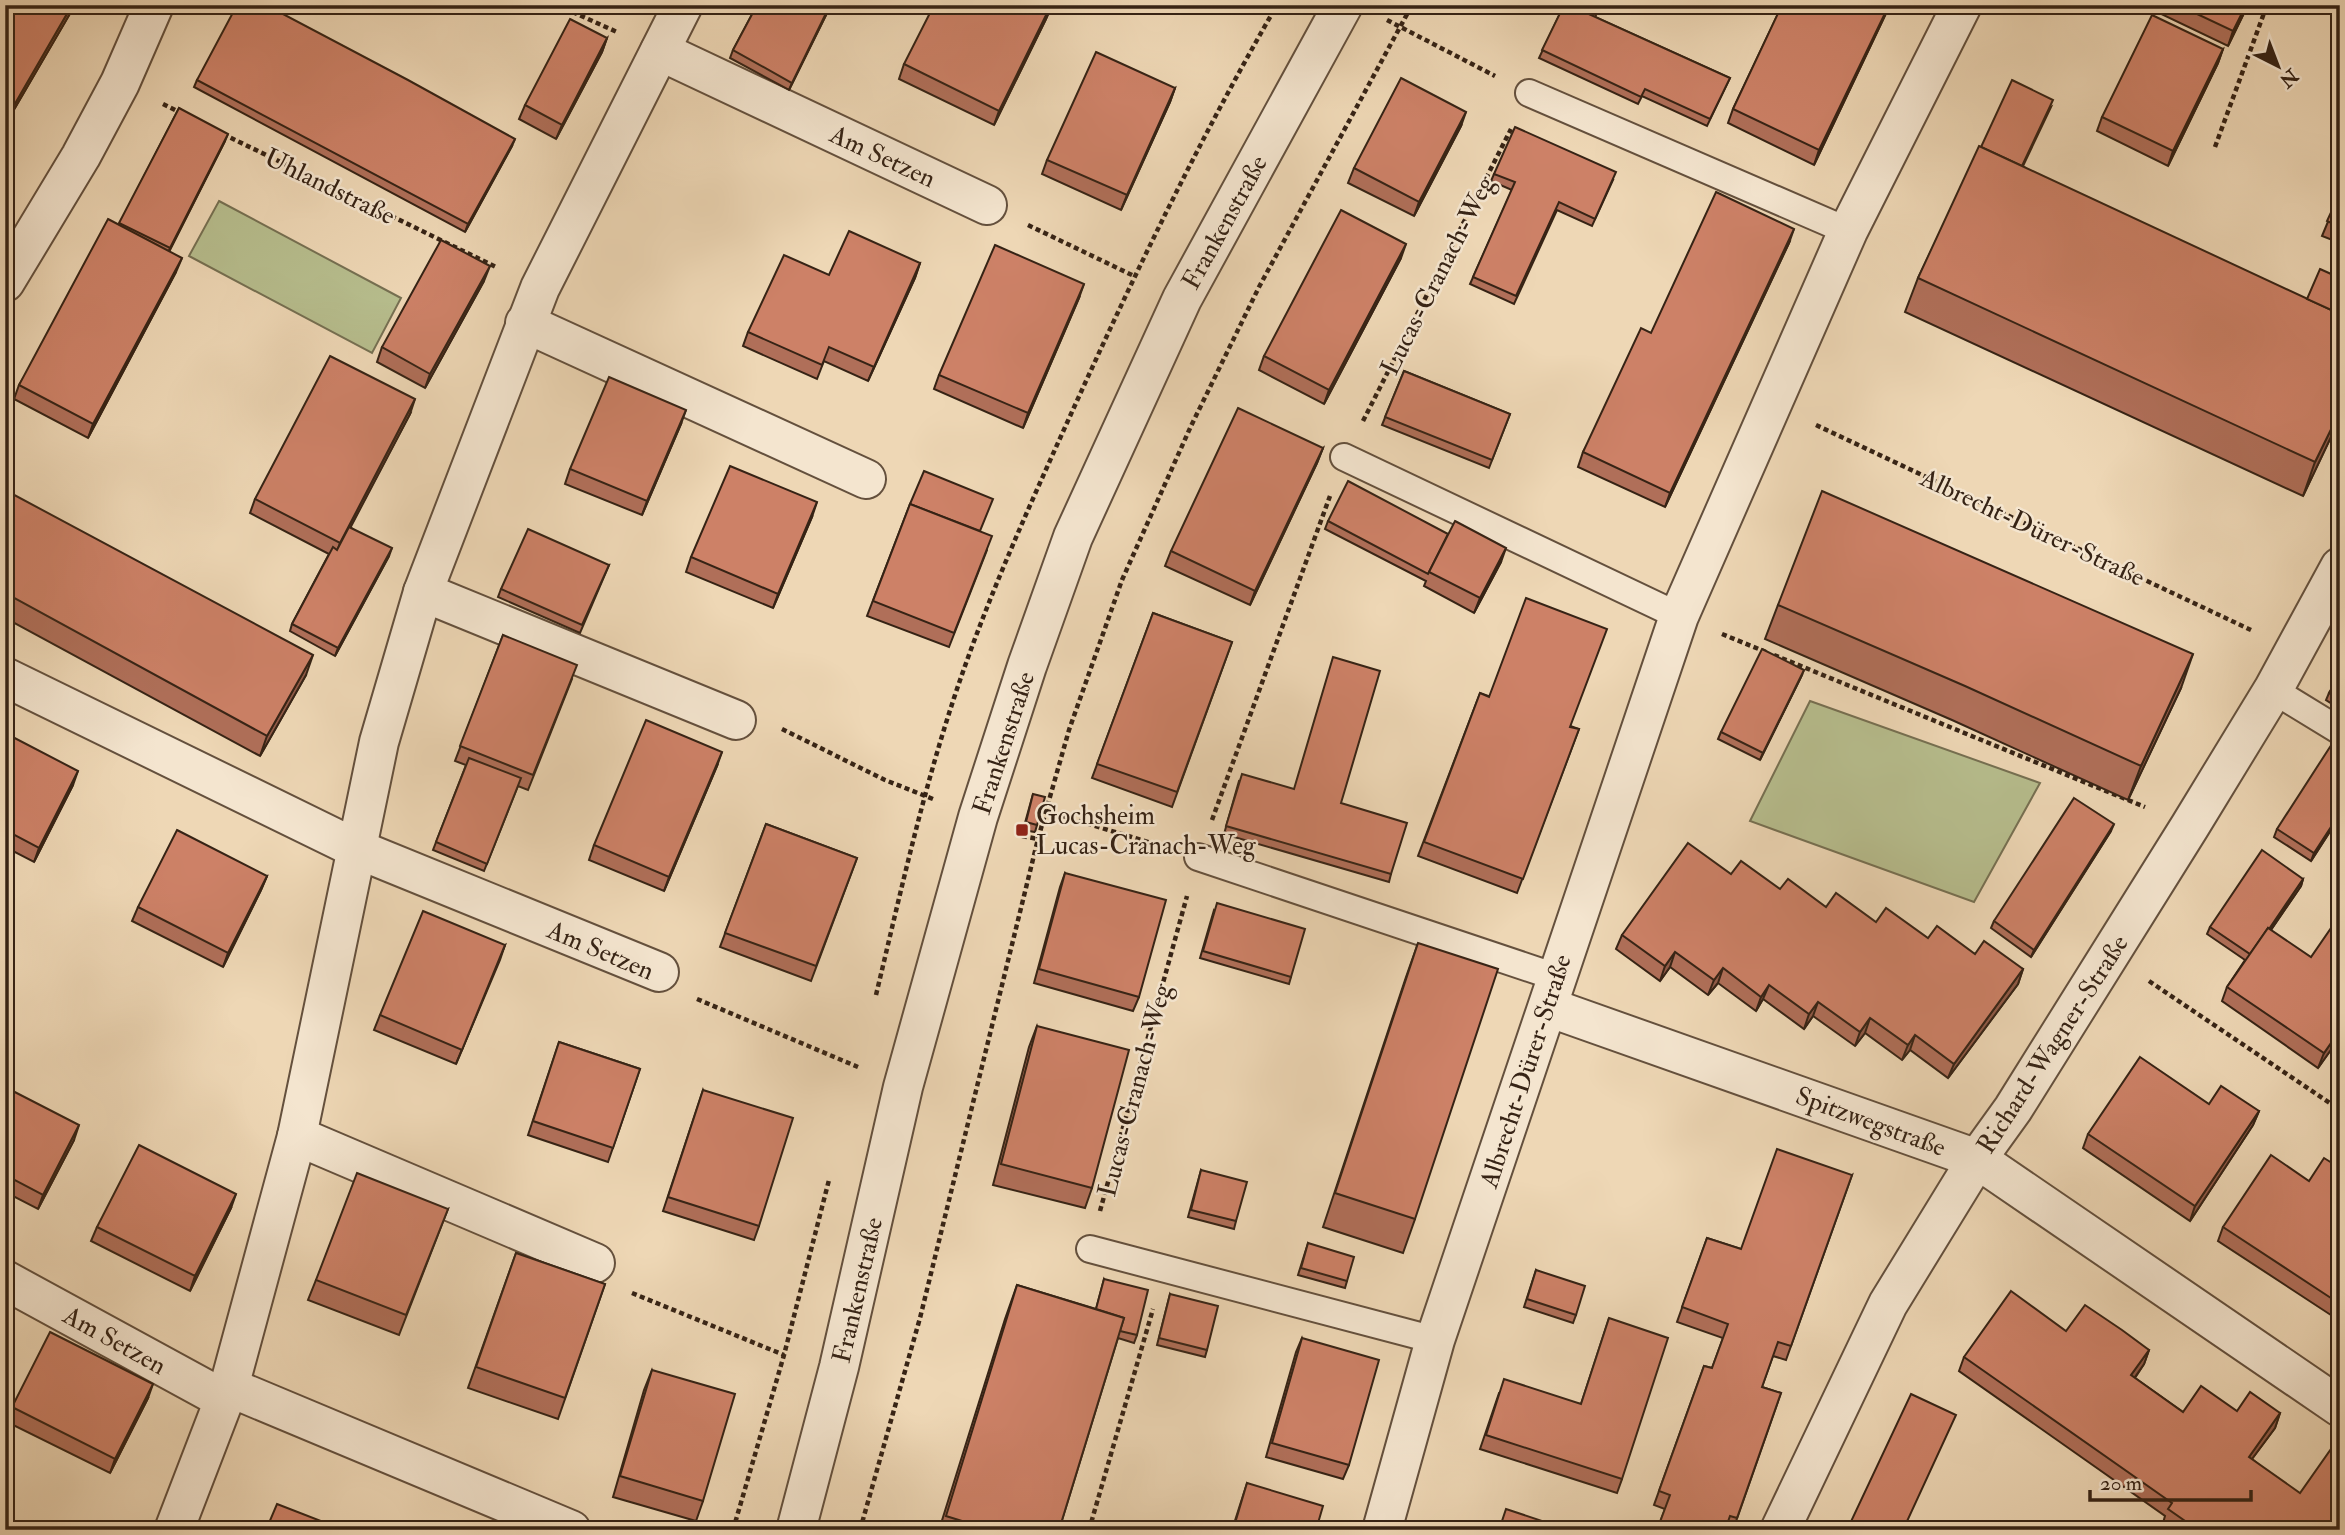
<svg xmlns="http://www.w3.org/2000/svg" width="2345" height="1535" font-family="'IM FELL Double Pica',serif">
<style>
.green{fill:#b7be8e;stroke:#767052;stroke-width:2}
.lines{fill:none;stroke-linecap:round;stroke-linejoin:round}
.lane-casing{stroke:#64503d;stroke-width:30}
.street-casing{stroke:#64503d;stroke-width:42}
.path{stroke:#362315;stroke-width:4.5;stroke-dasharray:5 3.5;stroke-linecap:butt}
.lane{stroke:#f4e5cf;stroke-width:26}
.street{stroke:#f4e5cf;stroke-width:38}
.wall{fill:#b06f59;stroke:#362315;stroke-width:2}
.shaded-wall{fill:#905a48;stroke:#362315;stroke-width:2}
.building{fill:#cd8167;stroke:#362315;stroke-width:2}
.poi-dot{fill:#8f2418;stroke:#f4e5cf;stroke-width:2.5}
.labels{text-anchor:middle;stroke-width:5;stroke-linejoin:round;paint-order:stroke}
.street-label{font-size:26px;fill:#362315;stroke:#f4e5cf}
.poi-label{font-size:26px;fill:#362315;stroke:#f4e5cf;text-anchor:start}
</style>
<rect width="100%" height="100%" fill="#eed7b5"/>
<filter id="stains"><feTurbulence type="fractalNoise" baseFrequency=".00286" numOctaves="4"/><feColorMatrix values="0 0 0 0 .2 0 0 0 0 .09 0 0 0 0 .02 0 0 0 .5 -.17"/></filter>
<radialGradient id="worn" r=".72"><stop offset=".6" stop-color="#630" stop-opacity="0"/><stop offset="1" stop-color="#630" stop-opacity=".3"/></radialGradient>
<g class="green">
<path d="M219,201L401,298L372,353L189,256Z"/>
<path d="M1810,701L2040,783L1974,902L1750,821Z"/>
</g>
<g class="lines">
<defs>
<g id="lane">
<path d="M1529,93L1848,231"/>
<path d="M1344,457L1679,616"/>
<path d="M2273,690L2340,731"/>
<path d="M1198,857L1556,977"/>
<path d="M1090,1249L1435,1340"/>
</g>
<g id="street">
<path d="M660,51L987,205"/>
<path d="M5,282L81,156L120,83L154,5"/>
<path d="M525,323L866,479"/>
<path d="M423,592L736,720"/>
<path d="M5,677L357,849L659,972"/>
<path d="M1548,1007L1977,1159L2340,1407"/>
<path d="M297,1136L595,1263"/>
<path d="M5,1280L225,1400"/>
<path d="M229,1387L571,1530"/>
<path d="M174,1530L229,1387L297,1136L379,742L423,592L540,288L683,5"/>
<path d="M796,1530L839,1367L903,1087L978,817L1027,666L1073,537L1182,299L1343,5"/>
<path d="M1382,1530L1435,1340L1679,616L1848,231L1962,5"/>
<path d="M1780,1530L1888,1304L1977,1159L2013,1109L2190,826L2273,690L2340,567"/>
</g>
</defs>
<use href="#lane" class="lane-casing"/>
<use href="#street" class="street-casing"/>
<g class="path">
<path d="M557,5L617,32"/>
<path d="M1387,20L1495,76"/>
<path d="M163,104L181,113"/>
<path d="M223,134L498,268"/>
<path d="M2215,147L2267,5"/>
<path d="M1028,225L1134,276"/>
<path d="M1363,421L1511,129"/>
<path d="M1816,425L2251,630"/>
<path d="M1722,634L1766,652"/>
<path d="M1774,655L2145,807"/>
<path d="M782,729L885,780L933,799"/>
<path d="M1046,811L1161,846"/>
<path d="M1212,820L1330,496"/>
<path d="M1022,836L1038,839"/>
<path d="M2149,981L2340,1110"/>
<path d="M876,995C900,895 922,795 954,698C986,601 1029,507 1071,414C1134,275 1200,138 1277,5"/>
<path d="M697,999L858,1067"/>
<path d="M1100,1211L1187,896"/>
<path d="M632,1293L784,1355"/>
<path d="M733,1530L784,1355L829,1180"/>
<path d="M860,1530L920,1318L1038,839L1069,730L1122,580L1191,426L1259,287L1412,5"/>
<path d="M1089,1530L1153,1309"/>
</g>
<use href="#lane" class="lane"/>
<use href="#street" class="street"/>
</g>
<g class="wall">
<path d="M5,5H75L5,125Z"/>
<path d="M757,5H831L789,90L730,58L733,50Z"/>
<path d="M1052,5L1046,19L994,125L899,79L904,64Z"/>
<path d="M1564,5H1601L1595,17L1730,78L1707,126L1642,96L1638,104L1539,58Z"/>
<path d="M1782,5H1890L1814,165L1728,123L1733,109Z"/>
<path d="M2159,5H2248L2228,46L2157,12Z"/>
<path d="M607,38L602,52L556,139L519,119L525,105Z"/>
<path d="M2223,49L2218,63L2168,166L2097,131L2102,117Z"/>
<path d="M197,80L512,146L465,232L194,87Z"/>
<path d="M1175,88L1170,102L1121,210L1042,174L1047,160Z"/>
<path d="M2051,107L2023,166L2340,418L2303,496L1905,312L1918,278L1981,147Z"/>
<path d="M179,108L225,141L169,251L176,272L88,438L14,399L19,385L119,225Z"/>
<path d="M1461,126L1414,216L1348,183L1354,168Z"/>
<path d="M1494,174L1613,180L1592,226L1557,210L1514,304L1470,284L1512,190L1491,181Z"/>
<path d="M2340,193V243L2322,236Z"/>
<path d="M1789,243L1665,507L1578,467L1583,452L1651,333Z"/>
<path d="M1401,258L1324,404L1259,370L1264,356Z"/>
<path d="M920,263L915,278L868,381L824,361L817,379L743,346L748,332L829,275Z"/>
<path d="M484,281L425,388L377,362L382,347Z"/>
<path d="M1079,298L1023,428L934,389L939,375Z"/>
<path d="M1404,371L1510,414L1489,468L1382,425Z"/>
<path d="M410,414L350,527L389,556L335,656L290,631L292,624L329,554L250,513L255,499Z"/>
<path d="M681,424L642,515L565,484L570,469Z"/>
<path d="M1323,448L1317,463L1250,605L1165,566L1171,551Z"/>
<path d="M5,490L306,675L260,756L5,618Z"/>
<path d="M910,504L980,531L987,550L949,647L867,616Z"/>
<path d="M812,517L773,608L686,572L691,557Z"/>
<path d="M1328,521L1448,534L1501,562L1474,613L1424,586L1426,581L1325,529Z"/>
<path d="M609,565L580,633L498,597L501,589Z"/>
<path d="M1778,605L2181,688L2128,800L1952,720L1765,639Z"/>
<path d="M1153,613L1232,642L1172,807L1092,778Z"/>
<path d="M503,635L572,679L528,790L518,786L484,871L433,850L466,765L455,761Z"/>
<path d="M2340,675V709L2326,700L2329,693Z"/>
<path d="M1801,677L1760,760L1718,739L1721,732Z"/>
<path d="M1480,693L1579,729L1517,893L1418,856Z"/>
<path d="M5,733L73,785L34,862L5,847Z"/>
<path d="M717,766L664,891L589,860L594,845Z"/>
<path d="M1239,781L1341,803L1391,874L1389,882L1224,834Z"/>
<path d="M1033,794L1037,825L1035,832L1023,830Z"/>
<path d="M2340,816L2311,861L2274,837L2277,829Z"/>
<path d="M766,824L857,858L811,981L720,947Z"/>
<path d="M2111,831L2031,957L1991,928L1994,921Z"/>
<path d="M1065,873L1139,997L1133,1011L1034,983L1060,887Z"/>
<path d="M1731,874L1780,889L1826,907L2023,969L2018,984L1948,1078L1910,1050L1902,1060L1865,1033L1855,1046L1813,1016L1804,1029L1763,999L1756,1011L1718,983L1708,995L1670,967L1660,981L1616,949L1622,935Z"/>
<path d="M267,876L261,890L223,967L132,921L138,907Z"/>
<path d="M2303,879L2301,886L2271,930L2340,1037L2318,1068L2222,1001L2227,987L2245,960L2207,934L2210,927Z"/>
<path d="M1214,910L1291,977L1289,984L1200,958Z"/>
<path d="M1418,943L1415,1219L1403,1253L1323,1227L1406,977Z"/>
<path d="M505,945L456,1064L374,1030L380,1015Z"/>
<path d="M1037,1026L1092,1188L1085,1208L993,1185L1029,1047Z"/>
<path d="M559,1042L640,1069L608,1162L528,1135Z"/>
<path d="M5,1087L74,1140L38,1209L5,1192Z"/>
<path d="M703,1090L759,1226L754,1240L663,1211Z"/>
<path d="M2209,1104L2259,1111L2253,1125L2190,1221L2083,1148L2088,1134Z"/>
<path d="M2340,1168V1321L2218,1241L2223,1227L2309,1181Z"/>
<path d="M1201,1170L1236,1221L1234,1229L1188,1217Z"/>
<path d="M1852,1175L1786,1360L1773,1356L1762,1387L1781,1393L1733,1530H1657L1665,1509L1654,1505L1704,1366L1712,1368L1723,1338L1677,1322L1707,1238L1741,1249Z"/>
<path d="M231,1208L190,1291L91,1241L97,1227Z"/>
<path d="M448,1209L399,1335L308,1300L316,1280Z"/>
<path d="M1308,1243L1347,1281L1345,1288L1298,1275Z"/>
<path d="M516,1253L605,1284L558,1419L468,1388Z"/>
<path d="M1536,1270L1576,1315L1573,1323L1524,1307Z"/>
<path d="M1104,1279L1137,1335L1134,1343L1118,1338L1059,1530H939L1005,1319L1017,1285L1096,1309Z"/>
<path d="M1170,1294L1207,1350L1205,1357L1157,1345Z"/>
<path d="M1609,1318L1622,1479L1617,1493L1480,1449L1499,1393L1581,1404Z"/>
<path d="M2066,1331L2149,1350L2144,1364L2135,1378L2183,1412L2237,1411L2280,1413L2275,1428L2252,1459L2340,1530H2172L2163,1523L2165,1516L1959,1371L1964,1357Z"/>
<path d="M1302,1338L1349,1465L1343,1479L1266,1457L1296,1352Z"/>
<path d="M652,1370L703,1501L696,1521L613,1497L644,1390Z"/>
<path d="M148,1398L110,1473L7,1422L12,1407Z"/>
<path d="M1247,1483L1316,1530H1232Z"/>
</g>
<g class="shaded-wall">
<path d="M72,5H75L5,125L9,114Z"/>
<path d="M830,5H831L789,90L792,83Z"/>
<path d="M1052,5L1046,19L994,125L999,111Z"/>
<path d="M1889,5H1890L1814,165L1819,150Z"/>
<path d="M2246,5H2248L2228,46L2233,31Z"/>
<path d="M607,38L602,52L556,139L562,125Z"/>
<path d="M2223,49L2218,63L2168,166L2173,151Z"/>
<path d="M1175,88L1170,102L1121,210L1127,195Z"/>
<path d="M1466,112L1461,126L1414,216L1419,202Z"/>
<path d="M228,134L225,141L167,256L170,248Z"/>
<path d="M515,139L512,146L465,232L468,224Z"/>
<path d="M1794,229L1789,243L1665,507L1670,493Z"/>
<path d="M1406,244L1401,258L1324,404L1329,390Z"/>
<path d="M182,258L176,272L88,438L93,424Z"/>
<path d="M920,263L915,278L868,381L874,367Z"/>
<path d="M490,266L484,281L425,388L430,374Z"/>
<path d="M1084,284L1079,298L1023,428L1028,413Z"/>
<path d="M415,399L410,414L335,557L340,543Z"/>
<path d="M686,410L681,424L642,515L647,501Z"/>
<path d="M2340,411V418L2303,496L2315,462Z"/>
<path d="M1323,448L1317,463L1250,605L1255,591Z"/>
<path d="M817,502L812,517L773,608L778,594Z"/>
<path d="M392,548L389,556L335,656L338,648Z"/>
<path d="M1506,548L1501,562L1474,613L1480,598Z"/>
<path d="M2193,654L2181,688L2128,800L2141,766Z"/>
<path d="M313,655L306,675L260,756L267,736Z"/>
<path d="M1804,670L1801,677L1760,760L1763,753Z"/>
<path d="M722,752L717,766L664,891L669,877Z"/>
<path d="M78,771L73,785L34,862L39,848Z"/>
<path d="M2340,813V816L2311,861L2314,853Z"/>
<path d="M2114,824L2111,831L2031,957L2034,950Z"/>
<path d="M267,876L261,890L223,967L228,953Z"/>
<path d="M2303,879L2301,886L2249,962L2252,955Z"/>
<path d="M505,945L500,960L456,1064L462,1050Z"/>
<path d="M1675,952L1670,967L1660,981L1665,966Z"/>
<path d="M1723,968L1718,983L1708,995L1714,980Z"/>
<path d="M2023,969L2018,984L1948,1078L1954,1064Z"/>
<path d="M1769,985L1763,999L1756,1011L1761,997Z"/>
<path d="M1818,1002L1813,1016L1804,1029L1809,1014Z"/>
<path d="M1870,1018L1865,1033L1855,1046L1860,1032Z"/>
<path d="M2340,1030V1037L2318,1068L2324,1053Z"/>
<path d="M1915,1035L1910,1050L1902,1060L1908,1045Z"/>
<path d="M2259,1111L2253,1125L2190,1221L2195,1206Z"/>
<path d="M79,1125L74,1140L38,1209L43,1195Z"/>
<path d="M236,1194L231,1208L190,1291L195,1276Z"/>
<path d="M2149,1350L2144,1364L2126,1390L2131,1375Z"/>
<path d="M153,1384L148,1398L110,1473L115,1459Z"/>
<path d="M2280,1413L2275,1428L2243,1471L2249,1457Z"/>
</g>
<g class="building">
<path d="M5,5H72L9,114L5,111Z"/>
<path d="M237,5H266L408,80L515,139L468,224L197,80Z"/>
<path d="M757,5H830L792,83L733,50Z"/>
<path d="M934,5H1051L999,111L904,64Z"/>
<path d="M1564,5H1569L1730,78L1710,119L1645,89L1641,97L1542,50Z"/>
<path d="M1782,5H1889L1819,150L1733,109Z"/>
<path d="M2178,5H2246L2233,31Z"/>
<path d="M2152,15L2223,49L2173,151L2102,117Z"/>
<path d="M570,19L607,38L562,125L525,105Z"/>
<path d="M1096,52L1175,88L1127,195L1047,160Z"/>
<path d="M1401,78L1466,112L1419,202L1354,168Z"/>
<path d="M2012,80L2053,100L2022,166L1981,147Z"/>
<path d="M179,108L228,134L170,248L119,223Z"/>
<path d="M1515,127L1616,172L1595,219L1559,202L1516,296L1473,277L1515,182L1494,174Z"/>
<path d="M1979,146L2340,314V411L2315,462L1918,278Z"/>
<path d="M1716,192L1794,229L1670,493L1583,452L1641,328L1651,333Z"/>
<path d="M2340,193V227L2327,221Z"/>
<path d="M1341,210L1406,244L1329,390L1264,356Z"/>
<path d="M108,219L182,258L93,424L19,385Z"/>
<path d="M849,231L920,263L874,367L829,347L822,365L748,332L784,255L829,275Z"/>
<path d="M441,240L490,266L430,374L382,347Z"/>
<path d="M995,245L1084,284L1028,413L939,375Z"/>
<path d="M2320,269L2340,278V314L2307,299Z"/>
<path d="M330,356L415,399L340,543L255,499Z"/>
<path d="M1404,371L1510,414L1492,460L1385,417Z"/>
<path d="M609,377L686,410L647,501L570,469Z"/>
<path d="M1238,408L1323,448L1255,591L1171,551Z"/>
<path d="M730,466L817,502L778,594L691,557Z"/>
<path d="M924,471L993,499L980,531L910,504Z"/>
<path d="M1348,481L1448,534L1428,574L1328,521Z"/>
<path d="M5,490L313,655L267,736L5,593Z"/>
<path d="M1822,491L2193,654L2141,766L1965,686L1778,605Z"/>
<path d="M910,504L992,536L954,633L873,601Z"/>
<path d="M1455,521L1506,548L1480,598L1429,572Z"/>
<path d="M349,527L392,548L338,648L292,624L333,547L337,550Z"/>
<path d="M528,529L609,565L582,625L501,589Z"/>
<path d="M1526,598L1607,629L1570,727L1579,729L1523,879L1424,842L1480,693L1489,697Z"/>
<path d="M1153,613L1232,642L1177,792L1097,764Z"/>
<path d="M503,635L577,665L533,775L460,746Z"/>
<path d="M1762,649L1804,670L1763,753L1721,732Z"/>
<path d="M1333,657L1380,671L1341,803L1407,823L1391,874L1226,826L1242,774L1294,789Z"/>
<path d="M2340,675V700L2329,693Z"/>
<path d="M646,720L722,752L669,877L594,845Z"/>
<path d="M5,733L78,771L39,848L5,830Z"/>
<path d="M2339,733L2340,813L2314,853L2277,829Z"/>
<path d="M469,758L521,778L487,864L436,842Z"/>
<path d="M1033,794L1045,797L1037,825L1026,822Z"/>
<path d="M2074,798L2114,824L2034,950L1994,921Z"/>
<path d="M766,824L857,858L816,966L725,933Z"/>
<path d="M177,830L267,876L228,953L138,907Z"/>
<path d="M1688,843L1731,874L1741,861L1780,889L1788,879L1826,907L1836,893L1876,922L1886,908L1928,938L1937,926L1975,954L1984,941L2023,969L1954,1064L1915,1035L1908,1045L1870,1018L1860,1032L1818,1002L1809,1014L1769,985L1761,997L1723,968L1714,980L1675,952L1665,966L1622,935Z"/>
<path d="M2262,850L2303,879L2269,929L2268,928L2250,954L2210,927Z"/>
<path d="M1065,873L1166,900L1139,997L1039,969Z"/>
<path d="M1217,903L1305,929L1291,977L1203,951Z"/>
<path d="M423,911L505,945L462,1050L380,1015Z"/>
<path d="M2340,915V1030L2324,1053L2227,987L2268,928L2311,957Z"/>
<path d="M1418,943L1498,969L1415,1219L1335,1193Z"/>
<path d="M1037,1026L1129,1050L1092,1188L1001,1164Z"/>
<path d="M559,1042L640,1069L613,1148L533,1121Z"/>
<path d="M2140,1057L2209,1104L2221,1086L2259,1111L2195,1206L2088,1134Z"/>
<path d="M5,1087L79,1125L43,1195L5,1175Z"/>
<path d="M703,1090L793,1118L759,1226L668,1197Z"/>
<path d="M139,1145L236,1194L195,1276L97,1227Z"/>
<path d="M1777,1149L1852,1175L1791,1346L1778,1342L1762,1387L1781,1393L1737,1518L1730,1516L1725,1530H1657L1670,1495L1659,1491L1704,1366L1712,1368L1728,1324L1682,1307L1707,1238L1741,1249Z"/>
<path d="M2271,1155L2309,1181L2324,1158L2340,1168V1304L2223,1227Z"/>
<path d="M1201,1170L1247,1182L1236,1221L1191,1210Z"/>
<path d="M357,1173L448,1209L406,1315L316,1280Z"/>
<path d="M1308,1243L1354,1257L1347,1281L1301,1268Z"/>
<path d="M516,1253L605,1284L565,1398L476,1367Z"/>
<path d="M1536,1270L1585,1286L1576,1315L1527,1299Z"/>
<path d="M1104,1279L1148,1290L1137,1335L1120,1331L1124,1318L1096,1309Z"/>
<path d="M1017,1285L1124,1318L1059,1530H991L946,1516Z"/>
<path d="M2011,1291L2066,1331L2085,1305L2122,1330L2149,1350L2131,1375L2183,1412L2201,1386L2237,1411L2250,1392L2280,1413L2249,1457L2300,1493L2331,1449L2340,1456V1527L2337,1530H2198L2168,1509L2172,1503L1964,1357Z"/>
<path d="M1170,1294L1218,1306L1207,1350L1159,1338Z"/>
<path d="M1609,1318L1668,1338L1622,1479L1486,1435L1504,1379L1581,1404Z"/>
<path d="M50,1332L153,1384L115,1459L12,1407Z"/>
<path d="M1302,1338L1379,1360L1349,1465L1272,1443Z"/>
<path d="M652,1370L735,1394L703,1501L620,1476Z"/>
<path d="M1911,1394L1956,1415L1903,1530H1847Z"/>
<path d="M1247,1483L1323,1506L1316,1530H1233Z"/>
<path d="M277,1504L344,1530H266Z"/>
<path d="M1506,1509L1569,1530H1499Z"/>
</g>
<rect class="poi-dot" x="1015" y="823" width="14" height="14" rx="3.5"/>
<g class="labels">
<g class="street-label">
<text transform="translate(883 156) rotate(25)" y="9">Am Setzen</text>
<text transform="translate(330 186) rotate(26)" y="9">Uhlandstraße</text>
<text transform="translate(1224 222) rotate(-61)" y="9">Frankenstraße</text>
<text transform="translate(1437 275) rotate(-63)" y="9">Lucas-Cranach-Weg</text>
<text transform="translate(2033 527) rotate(25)" y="9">Albrecht-Dürer-Straße</text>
<text transform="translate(1003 743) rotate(-72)" y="9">Frankenstraße</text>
<text transform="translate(601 950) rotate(23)" y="9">Am Setzen</text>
<text transform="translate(2052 1044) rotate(-57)" y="9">Richard-Wagner-Straße</text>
<text transform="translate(1525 1071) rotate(-72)" y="9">Albrecht-Dürer-Straße</text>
<text transform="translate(1134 1090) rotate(-75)" y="9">Lucas-Cranach-Weg</text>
<text transform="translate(1871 1121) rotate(20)" y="9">Spitzwegstraße</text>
<text transform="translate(857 1290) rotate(-77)" y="9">Frankenstraße</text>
<text transform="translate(115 1340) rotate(29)" y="9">Am Setzen</text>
</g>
<g class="poi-label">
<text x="1036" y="824">Gochsheim<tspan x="1036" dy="30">Lucas-Cranach-Weg</tspan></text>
</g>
</g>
<rect width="2345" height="1535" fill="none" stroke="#eed7b5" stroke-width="28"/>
<rect x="7" y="7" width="2331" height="1521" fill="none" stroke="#362315" stroke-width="3.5"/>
<rect x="14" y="14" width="2317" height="1507" fill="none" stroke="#362315" stroke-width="2"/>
<g transform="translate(2278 66) rotate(138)" stroke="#f4e5cf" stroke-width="5" paint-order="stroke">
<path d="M0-5L12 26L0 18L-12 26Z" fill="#362315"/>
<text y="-10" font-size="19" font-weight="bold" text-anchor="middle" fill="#362315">N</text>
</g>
<path d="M2090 1490v10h161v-10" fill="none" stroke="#362315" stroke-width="3.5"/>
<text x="2100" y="1490" font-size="21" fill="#362315" stroke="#f4e5cf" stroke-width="5" paint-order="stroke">20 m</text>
<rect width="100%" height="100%" filter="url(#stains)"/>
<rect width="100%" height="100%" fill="url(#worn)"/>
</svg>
